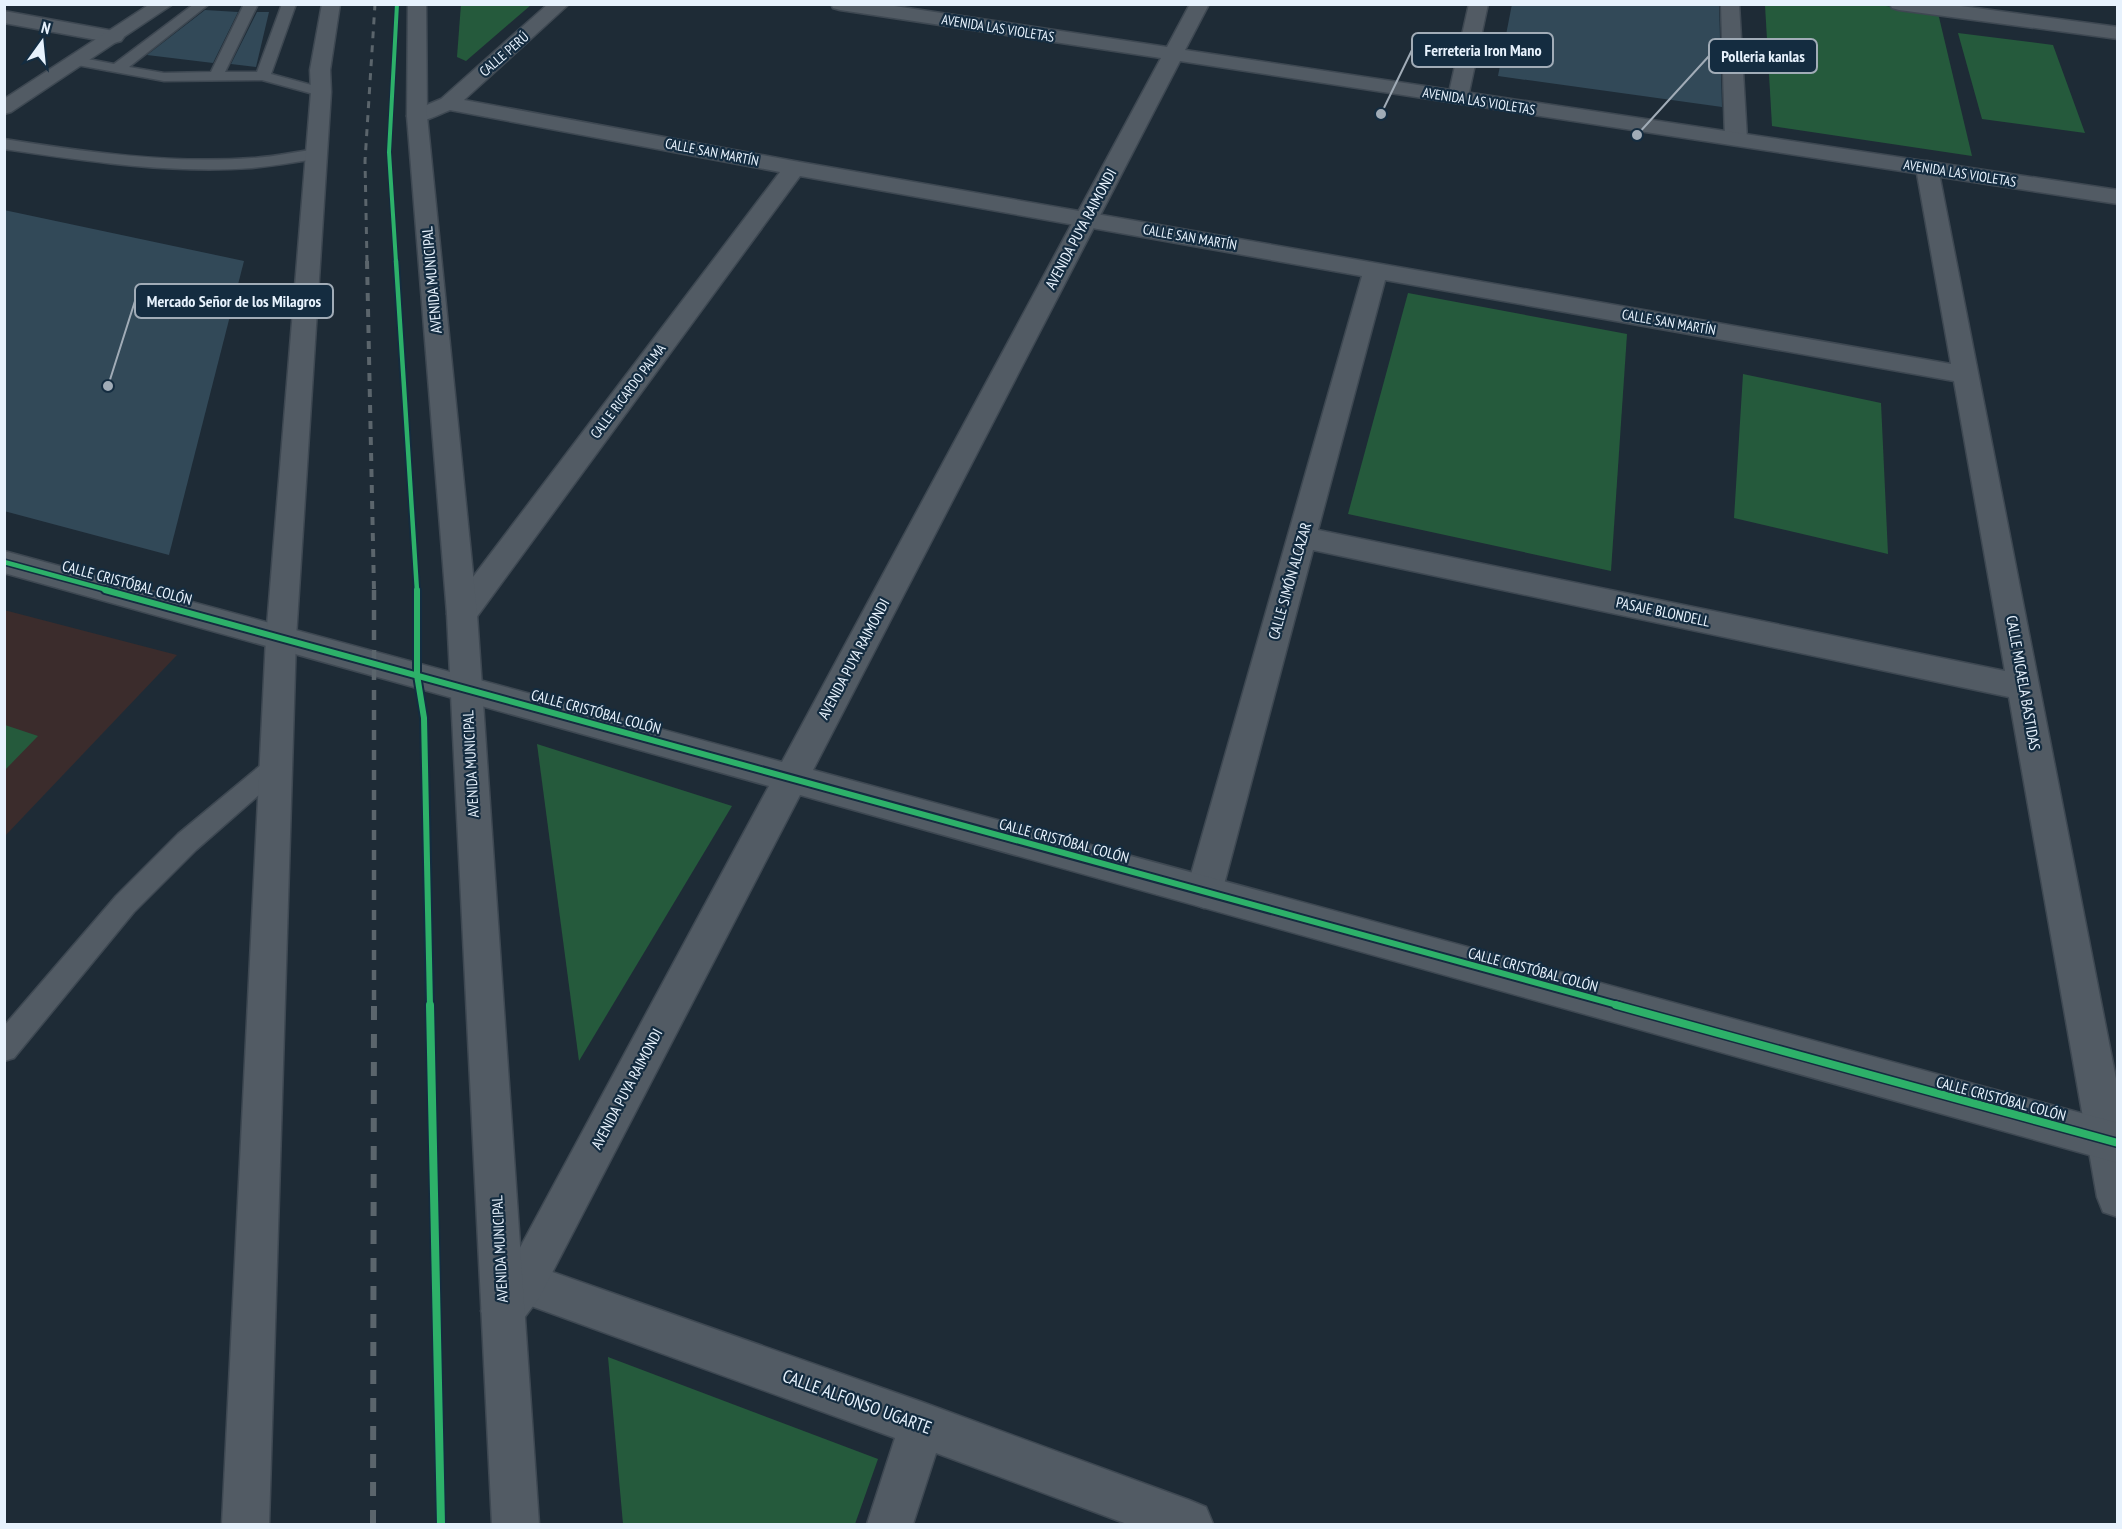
<svg xmlns="http://www.w3.org/2000/svg" width="2122" height="1529" font-family="'PT Sans Narrow',sans-serif">
<style>
.education{fill:#3b2c2c}
.green{fill:#255a3c}
.building{fill:#324958}
.lines{fill:none;stroke-linecap:round;stroke-linejoin:round}
.service-casing{stroke:#3e4852;stroke-width:3}
.minor-casing{stroke:#3e4852;stroke-width:3}
.tertiary-casing{stroke:#3e4852;stroke-width:3}
.secondary-casing{stroke:#3e4852;stroke-width:3}
.service{fill:#525b64;fill-rule:evenodd}
.minor{fill:#525b64;fill-rule:evenodd}
.tertiary{fill:#525b64;fill-rule:evenodd}
.secondary{fill:#525b64;fill-rule:evenodd}
.rail-far3{stroke:#5b656c;stroke-width:3;stroke-dasharray:7 7;stroke-linecap:butt}
.rail-far2{stroke:#5b656c;stroke-width:4;stroke-dasharray:8 8;stroke-linecap:butt}
.rail-far1{stroke:#5b656c;stroke-width:4.5;stroke-dasharray:10 10;stroke-linecap:butt}
.rail{stroke:#5b656c;stroke-width:6;stroke-dasharray:14 14;stroke-linecap:butt}
.cycleway-far3-casing{stroke:#142c40;stroke-width:6}
.cycleway-far2-casing{stroke:#142c40;stroke-width:8}
.cycleway-far1-casing{stroke:#142c40;stroke-width:10}
.cycleway-casing{stroke:#142c40;stroke-width:11}
.cycleway-far3{stroke:#2db169;stroke-width:4}
.cycleway-far2{stroke:#2db169;stroke-width:4.5}
.cycleway-far1{stroke:#2db169;stroke-width:6}
.cycleway{stroke:#2db169;stroke-width:8}
.labels{text-anchor:middle;stroke-width:4.5;stroke-linejoin:round;paint-order:stroke}
.far-street-label{font-size:14px;fill:#e7f2fd;stroke:#142c40}
.street-label{font-size:15px;fill:#e7f2fd;stroke:#142c40}
.near-street-label{font-size:18px;fill:#e7f2fd;stroke:#142c40}
.leader{fill:none;stroke:#a1acb7;stroke-width:2}
.callout-dot{fill:#a1acb7;stroke:#142c40;stroke-width:2}
.callout{fill:#142c40;stroke:#a1acb7;stroke-width:2}
.callout-label{font-size:16px;text-anchor:middle;font-weight:bold;fill:#e7f2fd}
</style>
<rect width="100%" height="100%" fill="#1e2b36"/>
<path class="education" d="M4,610L177,655L5,836H4Z"/>
<g class="green">
<path d="M461,4H531V5L466,61L457,57Z"/>
<path d="M1871,4L1938,13L1972,156L1772,126L1765,5Z"/>
<path d="M1958,33L2053,45L2085,133L1982,119Z"/>
<path d="M1408,293L1627,334L1611,571L1348,514Z"/>
<path d="M1743,374L1881,403L1888,554L1734,518Z"/>
<path d="M5,725L38,736L5,770L4,725Z"/>
<path d="M537,744L732,806L579,1061Z"/>
<path d="M608,1357L878,1459L855,1524H623Z"/>
</g>
<g class="building">
<path d="M1512,4H1719L1722,107L1498,76Z"/>
<path d="M205,10L238,12L213,63L147,55Z"/>
<path d="M257,12H269L256,67L231,64Z"/>
<path d="M4,210L244,261L169,555L4,511Z"/>
</g>
<g class="lines">
<defs>
<g id="service">
<path d="M194,4H209L129,67L164,73L211,72L244,4H258L225,72H257L282,4H296L271,74L326,89L328,92L321,96L262,80L164,81L77,65L70,61L77,57L114,64Z"/>
<path d="M4,139C86,152 169,164 252,158C274,157 295,152 316,149L324,154L316,159C295,162 274,166 252,168C169,174 86,161 4,149Z"/>
<path d="M275,757L283,760L287,767L283,774L196,850L134,912L14,1058L4,1061V1026L116,896L178,834L267,760Z"/>
</g>
<g id="minor">
<path d="M548,4H569L464,100L794,161L1951,364L1916,168L1919,163L1927,161L1935,163L1938,168L2118,1089V1217L2103,1212L2097,1197L2009,697L1313,550L1222,892L1217,903L1204,908L1191,903L1186,892L1362,276L800,176L473,622L462,626L451,622L447,614L451,606L780,172L450,110C437,115 424,124 410,120L407,116L410,112L441,99ZM1385,280L1954,381L2005,671L1318,530Z"/>
<path d="M1469,4H1488L1468,97L1465,101L1458,103L1451,101L1448,97Z"/>
<path d="M1721,4H1739L1747,139L1744,144L1736,145L1728,144L1725,139Z"/>
<path d="M1890,4H1946L2118,27V39L1899,10L1892,8Z"/>
<path d="M4,11L114,31L121,33L124,37L121,41L114,43L4,23Z"/>
<path d="M524,1262L922,1402L1189,1500L1206,1507L1213,1524H1127L936,1453L913,1524H867L895,1438L509,1298L503,1283L509,1268Z"/>
</g>
<g id="tertiary">
<path d="M150,4H173L11,112L4,114V99Z"/>
<path d="M831,4H881L1167,47L1190,4H1209L1185,50L2118,190V204L1180,61L813,770L2118,1123V1163L800,795L539,1298L518,1326L503,1333L488,1326L481,1311L488,1296L509,1268L769,786L4,573V551L782,762L1161,58L840,10L833,8Z"/>
</g>
<g id="secondary">
<path d="M322,4H340L330,70L331,92L296,638L269,1524H222L266,638L311,92L310,70Z"/>
<path d="M408,4H426L427,116L477,614L539,1524H492L447,614L407,116Z"/>
</g>
</defs>
<use href="#service" class="service-casing"/>
<use href="#minor" class="minor-casing"/>
<use href="#tertiary" class="tertiary-casing"/>
<use href="#secondary" class="secondary-casing"/>
<use href="#service" class="service"/>
<use href="#minor" class="minor"/>
<use href="#tertiary" class="tertiary"/>
<use href="#secondary" class="secondary"/>
<path class="rail-far3" d="M367,262L365,161L375,4"/>
<path class="rail-far2" d="M367,261L374,591"/>
<path class="rail-far1" d="M374,590V1006"/>
<path class="rail" d="M373,1524L374,1005"/>
<defs>
<path id="cycleway-far3" d="M396,262L389,152L397,4"/>
<g id="cycleway-far2">
<path d="M396,261L417,591"/>
<path d="M4,562L111,591"/>
</g>
<g id="cycleway-far1">
<path d="M105,590L1621,1006"/>
<path d="M417,590V675L424,718L430,1006"/>
</g>
<g id="cycleway">
<path d="M430,1005L441,1524"/>
<path d="M1616,1005L2118,1143"/>
</g>
</defs>
<use href="#cycleway-far3" class="cycleway-far3-casing"/>
<use href="#cycleway-far2" class="cycleway-far2-casing"/>
<use href="#cycleway-far1" class="cycleway-far1-casing"/>
<use href="#cycleway" class="cycleway-casing"/>
<use href="#cycleway-far3" class="cycleway-far3"/>
<use href="#cycleway-far2" class="cycleway-far2"/>
<use href="#cycleway-far1" class="cycleway-far1"/>
<use href="#cycleway" class="cycleway"/>
</g>
<g class="labels">
<g class="far-street-label">
<text transform="translate(998 28) rotate(9)" y="5">AVENIDA LAS VIOLETAS</text>
<text transform="translate(504 54) rotate(-41)" y="5">CALLE PERÚ</text>
<text transform="translate(1479 101) rotate(9)" y="5">AVENIDA LAS VIOLETAS</text>
<text transform="translate(712 152) rotate(11)" y="5">CALLE SAN MARTÍN</text>
<text transform="translate(1960 173) rotate(9)" y="5">AVENIDA LAS VIOLETAS</text>
<text transform="translate(1190 237) rotate(10)" y="5">CALLE SAN MARTÍN</text>
<text transform="translate(1669 322) rotate(10)" y="5">CALLE SAN MARTÍN</text>
<text transform="translate(628 391) rotate(-53)" y="5">CALLE RICARDO PALMA</text>
</g>
<g class="street-label">
<text transform="translate(1081 229) rotate(-62)" y="5">AVENIDA PUYA RAIMONDI</text>
<text transform="translate(432 280) rotate(-95)" y="5">AVENIDA MUNICIPAL</text>
<text transform="translate(1290 581) rotate(-74)" y="5">CALLE SIMÓN ALCAZAR</text>
<text transform="translate(127 583) rotate(15)" y="5">CALLE CRISTÓBAL COLÓN</text>
<text transform="translate(1663 612) rotate(12)" y="5">PASAJE BLONDELL</text>
<text transform="translate(854 659) rotate(-62)" y="5">AVENIDA PUYA RAIMONDI</text>
<text transform="translate(2023 683) rotate(80)" y="5">CALLE MICAELA BASTIDAS</text>
<text transform="translate(596 712) rotate(15)" y="5">CALLE CRISTÓBAL COLÓN</text>
<text transform="translate(471 764) rotate(-93)" y="5">AVENIDA MUNICIPAL</text>
<text transform="translate(1064 841) rotate(15)" y="5">CALLE CRISTÓBAL COLÓN</text>
<text transform="translate(1533 970) rotate(15)" y="5">CALLE CRISTÓBAL COLÓN</text>
<text transform="translate(627 1089) rotate(-62)" y="5">AVENIDA PUYA RAIMONDI</text>
<text transform="translate(2001 1099) rotate(15)" y="5">CALLE CRISTÓBAL COLÓN</text>
<text transform="translate(500 1249) rotate(-93)" y="5">AVENIDA MUNICIPAL</text>
</g>
<g class="near-street-label">
<text transform="translate(857 1402) rotate(20)" y="6">CALLE ALFONSO UGARTE</text>
</g>
</g>
<path class="leader" d="M1381 114L1412 50M1637 135L1709 56M108 386L135 301"/>
<g class="callout-dot">
<circle cx="1381" cy="114" r="6"/>
<circle cx="1637" cy="135" r="6"/>
<circle cx="108" cy="386" r="6"/>
</g>
<g class="callout">
<rect x="1412" y="33" width="141" height="34" rx="6"/>
<rect x="1709" y="39" width="108" height="34" rx="6"/>
<rect x="135" y="284" width="198" height="34" rx="6"/>
</g>
<g class="callout-label">
<text x="1483" y="56">Ferreteria Iron Mano</text>
<text x="1763" y="62">Polleria kanlas</text>
<text x="234" y="307">Mercado Señor de los Milagros</text>
</g>
<rect width="2122" height="1529" fill="none" stroke="#e7f2fd" stroke-width="12"/>
<g transform="translate(42 42) rotate(15)" stroke="#142c40" stroke-width="4.5" paint-order="stroke">
<path d="M0-4.5L10 22L0 15L-10 22Z" fill="#e7f2fd"/>
<text y="-9" font-size="16" font-weight="bold" text-anchor="middle" fill="#e7f2fd">N</text>
</g>
</svg>
